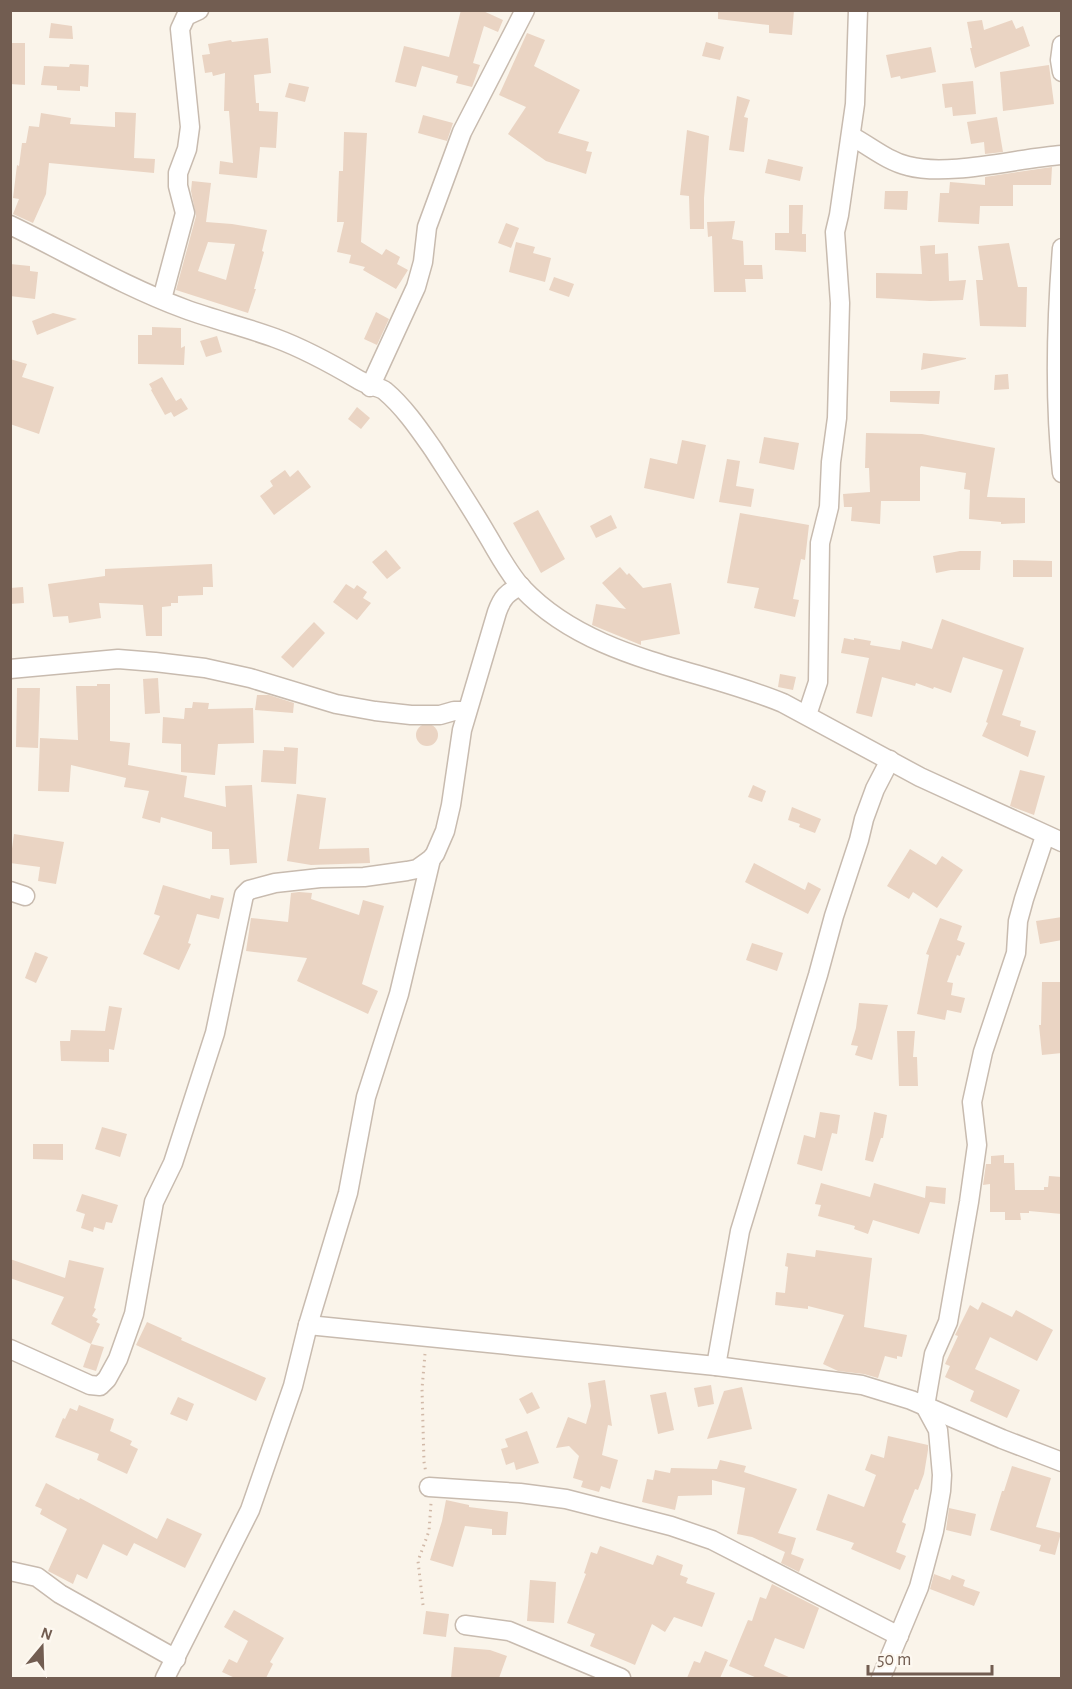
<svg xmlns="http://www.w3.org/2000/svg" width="1072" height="1689" font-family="'Alegreya Sans',sans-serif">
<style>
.building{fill:#ead4c3;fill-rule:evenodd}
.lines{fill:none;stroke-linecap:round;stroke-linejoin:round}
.minor-casing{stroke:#c8bbaf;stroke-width:21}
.path{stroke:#d1b9a8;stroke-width:3;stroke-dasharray:1.5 4.5;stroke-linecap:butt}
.minor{stroke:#fff;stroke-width:18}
</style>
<rect width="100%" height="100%" fill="#faf4ea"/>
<g class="building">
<path d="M461,10H481L503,20L498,32L484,26L473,63L480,65L472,87L456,83L458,76L422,66L416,87L395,82L404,46L449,57Z"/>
<path d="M718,10H794L792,35L769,33V25L718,19Z"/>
<path d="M982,20L984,30L1012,20L1016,29L1023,26L1030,46L975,68L970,48H972L967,22Z"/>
<path d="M51,23L72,26L73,39L49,38Z"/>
<path d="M527,33L545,40L534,66L580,90L558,133L589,142L586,151L592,152L586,174L546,161L508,134L526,107L499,95Z"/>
<path d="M268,38L271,73L254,75L256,103H259V111L278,112L276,148L260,147L257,178L219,174L220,161L233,163L229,111H224L225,73L213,76L212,72L205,73L202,55L210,54L208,44L231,40L232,42Z"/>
<path d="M706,42L724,47L720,60L702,56Z"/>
<path d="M10,43H25V85L10,84Z"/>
<path d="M931,47L936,72L901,79L900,76L891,78L886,55Z"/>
<path d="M70,64L89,65L88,87L80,86V91L57,90V86L41,85L44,66L69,67Z"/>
<path d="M1049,65L1054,104L1003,111L1000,72Z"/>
<path d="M973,81L976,114L953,116L952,107L945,108L942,84Z"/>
<path d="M289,83L309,87L305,102L285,97Z"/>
<path d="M737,96L750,100L744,117L748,118L744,152L729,150Z"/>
<path d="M115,112L136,113L134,158L155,159L154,173L49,163L46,194L33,223L13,214L19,199L13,198L17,165L19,166L22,143H26L29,126L39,127L41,113L71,118L70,124L115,127Z"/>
<path d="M423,115L453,123L447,141L418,133Z"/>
<path d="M997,117L1003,152L985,154L984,142L971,144L967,122Z"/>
<path d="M687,130L709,136L704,198V229H690L689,196L680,195Z"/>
<path d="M344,132L367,133L361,242L382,255L386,249L400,257L397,264L408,270L396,289L363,270L365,267L349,263L351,255L337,252L344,222H337L339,171H343Z"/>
<path d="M768,159L803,167L800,181L765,173Z"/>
<path d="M1052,167L1051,185H1013V206H980L979,224L938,222L940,193H949L950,182L985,185V177Z"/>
<path d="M192,181L211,183L206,222L232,224L267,230L262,251L264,252L254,289H256L248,313L176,290L196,216L191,191ZM208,242L235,244L226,280L198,271Z"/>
<path d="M885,191H908L907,210L884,209Z"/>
<path d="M789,205H803L802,234H806V252L775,250V233H789Z"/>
<path d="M735,221L732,239L743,241L744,265H762L763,279H745L746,292H714L712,236L708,237L707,222Z"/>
<path d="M506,223L519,228L511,248L498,243Z"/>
<path d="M516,242L535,247L533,253L551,258L545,282L509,272Z"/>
<path d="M1009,243L1018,287H1027L1026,327L980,326L976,280H983L978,246Z"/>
<path d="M935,245V254L948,253L949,281L966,280L963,300L930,301L876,298V273L922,274L920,246Z"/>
<path d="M10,264L30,266V271L38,272L35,299L10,296Z"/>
<path d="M554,277L574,284L569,297L549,290Z"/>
<path d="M376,312L389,319L377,345L364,339Z"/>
<path d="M53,313L77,319L37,335L32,321Z"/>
<path d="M152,327L181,328V348L185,346L184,365L138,364V335H152Z"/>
<path d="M217,336L222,352L206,357L200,341Z"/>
<path d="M923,353L966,358V359L921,370Z"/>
<path d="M10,359L27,364L22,377L54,387L39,434L10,424Z"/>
<path d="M1008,374L1009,389L994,390L995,375Z"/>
<path d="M162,377L176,401L181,398L188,409L174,417L171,412L165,415L151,390L152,389L149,384Z"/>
<path d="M890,391H940L939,404L890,402Z"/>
<path d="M357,407L370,418L361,429L348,419Z"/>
<path d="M866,433L922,434L995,448L987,497L1025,498V523L1001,524V522L969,519L970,490L964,489L966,473L921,466L920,468V501H881L880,524L851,521L852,507H844L843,494L870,492L869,468H865Z"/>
<path d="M764,437L799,443L794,470L759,463Z"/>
<path d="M682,440L706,445L694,499L644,488L650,458L677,464Z"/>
<path d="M727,459L740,461L736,486L754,489L751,507L719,502Z"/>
<path d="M285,470L290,477L298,470L311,487L274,515L260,496L273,486L270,481Z"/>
<path d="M538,510L565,559L541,573L513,523Z"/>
<path d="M740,513L809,525L805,560L801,559L793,599L799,600L795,617L754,608L759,588L727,583Z"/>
<path d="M611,515L617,528L596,538L590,526Z"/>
<path d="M386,550L401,568L387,579L372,562Z"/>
<path d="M960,551H981L980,570H951L936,573L933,556Z"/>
<path d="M1013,560L1052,561V577H1013Z"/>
<path d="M212,564L213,587H203V595L178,596V603H171V606L162,607V636H146L143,605L99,603L101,618L69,623L68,616L53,617L48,584L105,576V569Z"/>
<path d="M620,567L627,575L629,573L643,588L671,583L680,634L641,641V645L592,625L596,604L626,609L602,583Z"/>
<path d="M346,584L354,589L357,585L367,592L363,598L371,603L357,620L333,602Z"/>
<path d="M23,587L24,603L10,604V588Z"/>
<path d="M942,619L1024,648L1002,715L1021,721L1020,726L1036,731L1028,757L982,736L988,723L986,722L1003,670L963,657L951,693L934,687L933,689L916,683L915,686L882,677L872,717L856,713L869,658L841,653L844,638L854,640V638L871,641L870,645L900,650L902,641L932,649Z"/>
<path d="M314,622L325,633L293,668L281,657Z"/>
<path d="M780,674L796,677L793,690L778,687Z"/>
<path d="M158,678L160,713L145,714L143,679Z"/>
<path d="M97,684H110V741L130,743L128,765L187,776L184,797L226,807L225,786L252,785L257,863L230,865L229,849H212V832L161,817L160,823L142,818L149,791L124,787L126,778L71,765L69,792L38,791L40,738L78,740L76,686H97Z"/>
<path d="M17,688H40L38,748L16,747Z"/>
<path d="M257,695H269L294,703L293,713L255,710Z"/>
<path d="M193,702L209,703L208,709L253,708L254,743L218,744L215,775L181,772V744L162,743L163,717L184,719L185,708H192Z"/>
<circle cx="427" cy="735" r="11"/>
<path d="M284,747L298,748L296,784L261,782L263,750L284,751Z"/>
<path d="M1020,770L1045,776L1034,815L1010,806Z"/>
<path d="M753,785L766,791L762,802L748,797Z"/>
<path d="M297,794L326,798L319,849L369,848L370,863L311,865L287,861Z"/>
<path d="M792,807L821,819L815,833L799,827L800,824L788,820Z"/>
<path d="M14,834L64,842L56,884L38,881L40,867L10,863Z"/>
<path d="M910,849L936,865L942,856L963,870L937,908L913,892L909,899L887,886Z"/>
<path d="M754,863L805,890L808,882L821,889L808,914L745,882Z"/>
<path d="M163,885L210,899L211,895L224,898L219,919L197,914L188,943L191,944L179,970L143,954L160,916L154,914Z"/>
<path d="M299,892L312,893L311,899L359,915L363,900L384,906L362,984L378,991L368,1014L297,981L307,958L246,951L251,918L288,922L291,893Z"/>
<path d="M1062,917V940L1040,944L1036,921Z"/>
<path d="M940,918L962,926L957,940L965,943L960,956L957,955L947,982L953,983L951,995L965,998L961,1013L947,1010L945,1020L917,1014L929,955L926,954Z"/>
<path d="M752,943L783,953L777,971L746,960Z"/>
<path d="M35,952L48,957L36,983L25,978Z"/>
<path d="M1042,982H1062V1053L1042,1055L1039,1025H1041Z"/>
<path d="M859,1003L888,1005L872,1060L855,1055L858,1046L851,1045L856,1028Z"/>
<path d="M109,1006L122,1008L114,1050L109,1049V1062L61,1061L60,1041H70L71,1030L105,1031Z"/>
<path d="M897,1031H915L913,1057H917L918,1086H899Z"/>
<path d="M820,1112L840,1115L837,1134L832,1133L822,1171L797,1164L804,1135L815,1138Z"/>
<path d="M874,1112L887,1115L883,1138H881L873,1162L865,1160Z"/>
<path d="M102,1127L127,1134L120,1157L95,1149Z"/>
<path d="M33,1144H63V1160L33,1159Z"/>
<path d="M1004,1155V1163H1014L1015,1190H1044V1187H1048L1049,1176L1062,1177V1214L1029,1211V1213H1020L1021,1220H1005V1212H990V1184L983,1185L986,1164H991V1156Z"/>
<path d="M821,1183L870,1197L874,1183L925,1198L926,1186L946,1188L945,1204L930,1202L919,1234L873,1220L868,1234L854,1229L855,1226L818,1216L821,1205L815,1204Z"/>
<path d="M82,1194L118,1205L112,1223L106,1222L104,1230L94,1227L93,1232L81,1228L85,1214L76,1211Z"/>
<path d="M816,1250L872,1258L864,1327L907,1335L902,1357L897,1356V1359L885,1356L878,1378L864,1374L838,1371L823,1364L844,1315L808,1306V1309L775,1305L776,1292L785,1293L788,1267L785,1266L787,1253L815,1257Z"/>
<path d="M10,1259L65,1278L69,1260L104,1268L94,1308L96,1309L92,1316L98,1319L96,1322L100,1324L91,1344L51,1324L64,1297L10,1278Z"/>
<path d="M982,1302L1012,1317L1016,1310L1053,1330L1037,1361L990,1337L975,1369L1020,1390L1007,1418L970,1401L974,1391L945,1377L950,1366L945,1364L958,1336L955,1335L970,1305L978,1310Z"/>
<path d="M147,1322L182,1338L181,1340L266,1378L256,1401L136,1345Z"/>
<path d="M91,1344L104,1347L96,1371L83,1367Z"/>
<path d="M605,1380L612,1426L608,1425L602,1455L618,1460L610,1489L601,1486L599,1492L581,1487L583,1481L573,1478L579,1456L569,1446L556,1448L568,1417L586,1424L591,1406L588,1383Z"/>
<path d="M711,1385L714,1404L698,1407L694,1388Z"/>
<path d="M742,1387L752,1429L707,1439L724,1391Z"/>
<path d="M532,1392L540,1408L527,1414L519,1399Z"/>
<path d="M666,1392L674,1430L658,1434L650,1395Z"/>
<path d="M178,1397L194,1404L187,1421L170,1414Z"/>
<path d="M79,1405L114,1419L110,1431L132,1441L130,1445L138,1449L127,1474L97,1460L99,1454L55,1437L63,1418L65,1419L70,1408L77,1411Z"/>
<path d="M527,1431L539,1463L516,1470L514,1462L506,1465L501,1449L508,1447L505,1439Z"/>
<path d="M888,1436L928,1445V1450L924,1474L918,1490L915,1489L902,1522L906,1524L896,1552L906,1556L900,1570L851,1549L854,1543L816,1530L828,1494L864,1507L876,1475L865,1470L871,1454L884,1458Z"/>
<path d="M720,1460L746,1466L744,1472L797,1489L778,1533L796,1538L791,1554L804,1559L799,1572L781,1563L785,1552L752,1537L737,1534L745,1488L712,1480V1495L678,1496L675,1510L642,1502L647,1479L653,1480L655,1470L670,1473L671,1468L717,1469Z"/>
<path d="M1012,1466L1051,1478L1036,1527L1061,1533L1055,1555L1039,1551L1041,1545L990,1530L1002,1491H1004Z"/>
<path d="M46,1483L79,1500L80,1498L157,1539L167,1518L202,1534L185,1568L134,1543L127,1556L103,1544L87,1579L77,1574L73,1584L48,1571L67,1529L40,1514L42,1509L35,1506Z"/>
<path d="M446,1500L469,1505V1507L508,1512L506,1535H492V1529L465,1526L453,1567L430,1560L442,1521Z"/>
<path d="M949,1508L976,1514L971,1536L946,1530Z"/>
<path d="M600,1546L653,1565L657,1555L683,1565L680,1575L688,1578L686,1583L715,1593L702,1627L674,1617L665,1632L652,1624L635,1665L590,1646L595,1634L567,1623L586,1574L584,1573L591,1552L597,1554Z"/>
<path d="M934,1574L950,1580L952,1575L965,1580L963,1586L980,1592L974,1606L930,1589Z"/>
<path d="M530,1580L556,1582L554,1623L527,1621Z"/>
<path d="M772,1584L819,1608L804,1649L775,1638L764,1666L791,1678H757L729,1666L748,1620L752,1621L760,1597L766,1599Z"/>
<path d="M234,1610L284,1638L270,1662L273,1664L266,1678H235L222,1672L229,1659L237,1663L248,1641L224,1627Z"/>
<path d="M426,1611L449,1614L446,1637L423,1634Z"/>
<path d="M454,1647L490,1650L507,1656L499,1678H451Z"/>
<path d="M705,1651L728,1660L720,1678H687L694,1661L700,1663Z"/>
</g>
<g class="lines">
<defs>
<g id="minor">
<path d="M1062,45L1060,60L1062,72"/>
<path d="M851,136C870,146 887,161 908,166C949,177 1018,158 1062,155"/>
<path d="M10,225C68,253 125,287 185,309C215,320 245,327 275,338C305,349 332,364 359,380C367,385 380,387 385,391C404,407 419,429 433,449C451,477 469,504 486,533C497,551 508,573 522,588C590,660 696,667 783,703L920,777L1062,842"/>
<path d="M1062,248C1056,324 1054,398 1062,473"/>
<path d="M162,299L185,213L178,186V173L187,149L190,127L180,29L186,16L199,10"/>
<path d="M370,387L416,287L423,262L427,227L462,132L525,10"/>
<path d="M10,669L118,659L155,662L205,668L250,678L336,704L375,711L411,715H440L454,711H467"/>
<path d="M807,715L818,682L820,543L829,507L831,462L837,418L840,303L835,232L839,215L855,104L858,10"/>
<path d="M10,891L25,896"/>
<path d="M308,1325L716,1366L862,1385L911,1400L1002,1439L1062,1462"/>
<path d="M10,1349L90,1385L100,1386L107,1379L118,1359L134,1314L154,1202L173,1163L215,1033L244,895L249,890L275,883L320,878L364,877L407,871L417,869L431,859L435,854L445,831L451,805L462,730L497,612C502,598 507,592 521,586"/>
<path d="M716,1366L740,1231L818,975L834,916L859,840L864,819L875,789L890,760"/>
<path d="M429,1487L520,1493L566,1499L671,1526L712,1540L899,1636"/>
<path d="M10,1571L37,1577L60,1594L176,1659"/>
<path d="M465,1625L509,1631L621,1678"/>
<path d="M165,1678L250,1510L293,1386L308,1325L348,1193L366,1097L399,994L431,859"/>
<path d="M881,1678L919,1587L934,1531L941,1491L942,1475L938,1430L925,1406L934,1354L948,1322L969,1202L977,1145L972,1102L983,1052L1016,953L1018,921L1024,899L1045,836"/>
</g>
</defs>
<use href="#minor" class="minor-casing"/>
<g class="path">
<path d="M425,1354L422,1389L424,1462L426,1473"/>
<path d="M423,1605L418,1561L429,1531L431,1503"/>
</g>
<use href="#minor" class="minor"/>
</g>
<rect width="1072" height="1689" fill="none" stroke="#725d51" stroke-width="24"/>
<g transform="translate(42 1647) rotate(19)" stroke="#fdf8f0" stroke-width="4.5" paint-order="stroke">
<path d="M0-4.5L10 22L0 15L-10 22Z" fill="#725d51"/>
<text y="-9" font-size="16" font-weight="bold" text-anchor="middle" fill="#725d51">N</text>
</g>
<path d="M868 1665v9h124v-9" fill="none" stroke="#725d51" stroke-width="3"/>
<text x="877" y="1665" font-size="18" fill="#725d51" stroke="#fdf8f0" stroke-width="4.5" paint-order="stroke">50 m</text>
</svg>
